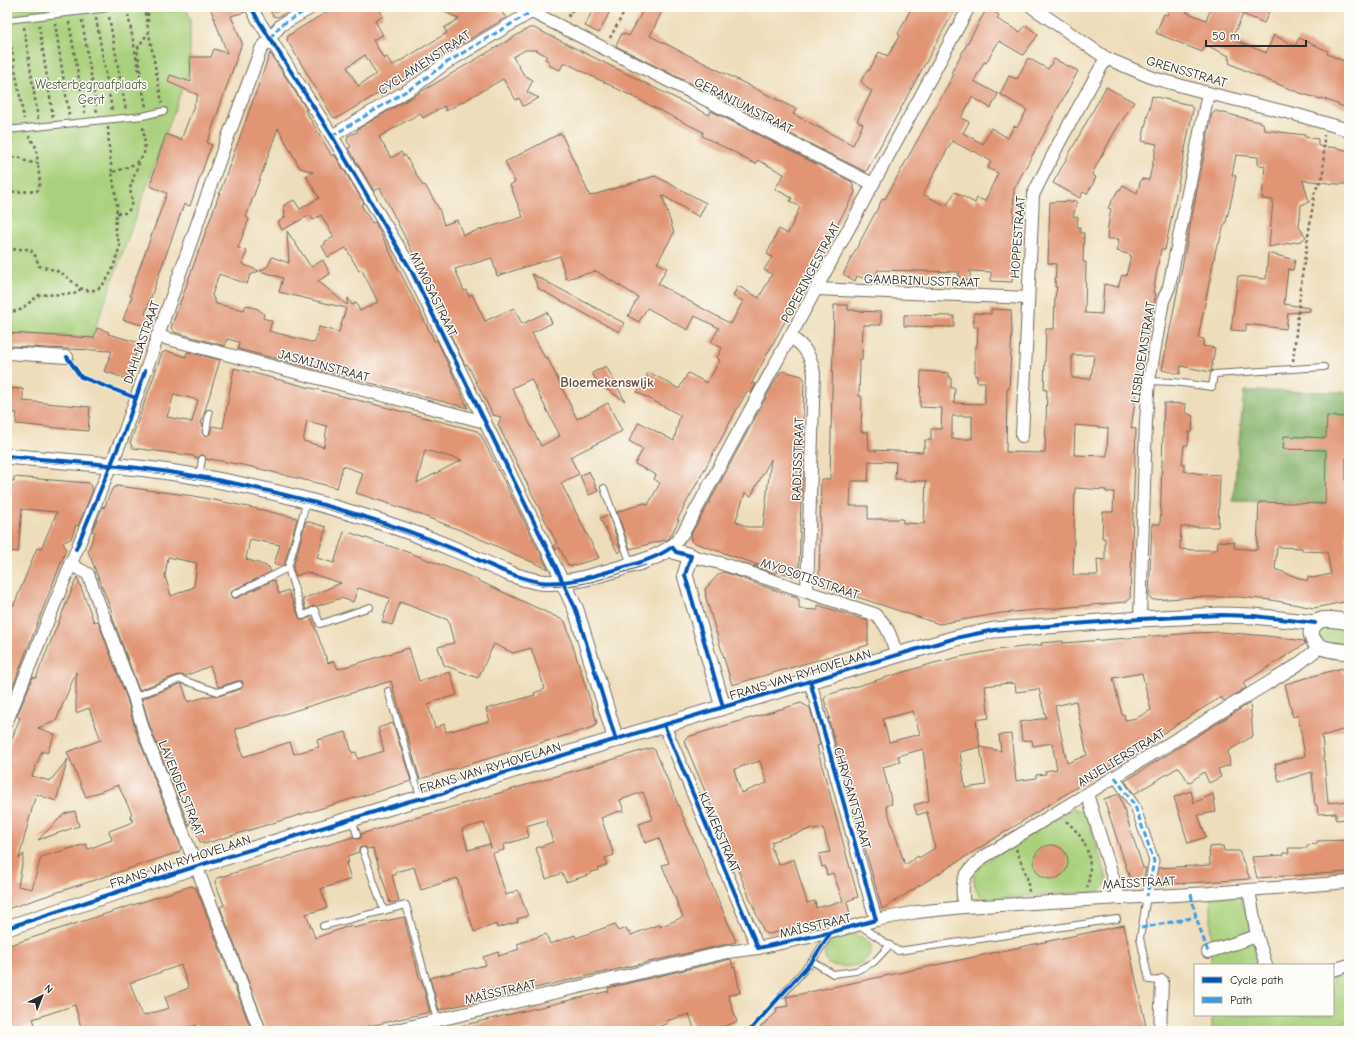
<svg xmlns="http://www.w3.org/2000/svg" width="1356" height="1038" font-family="'Comic Neue',sans-serif">
<style>
.green{fill:#a9d07b;stroke:#6a7e53}
.forest{fill:#86b26b;stroke:#586e4b}
.building{fill:#e19575;fill-rule:evenodd}
.lines{fill:none;stroke-linecap:round;stroke-linejoin:round}
.service-casing{stroke:#6f695d;stroke-width:8}
.pedestrian-casing{stroke:#6f695d;stroke-width:11}
.minor-casing{stroke:#6f695d;stroke-width:14}
.tertiary-casing{stroke:#6f695d;stroke-width:17}
.path{stroke:#6f695d;stroke-width:2.5;stroke-dasharray:3 3;stroke-linecap:butt}
.service{stroke:#fff;stroke-width:6}
.pedestrian{stroke:#fff;stroke-width:9}
.minor{stroke:#fff;stroke-width:12}
.tertiary{stroke:#fff;stroke-width:15}
.tram{stroke:#2b2b2b;stroke-width:1}
.quiet{stroke:#3d9ce1;stroke-width:3;stroke-dasharray:6 3;stroke-linecap:butt}
.cycleway-casing{stroke:#fdfcf7;stroke-width:6}
.cycleway{stroke:#0057b8;stroke-width:4}
.labels{text-anchor:middle;stroke-width:3;stroke-linejoin:round;paint-order:stroke}
.street-label{font-size:13px;fill:#2b2b2b;stroke:#fdfcf7}
.park-label{font-size:13px;fill:#515d43;stroke:#fdfcf7}
.neighbourhood-label{font-size:14px;font-weight:bold;fill:#6b5045;stroke:#fdfcf7}
</style>
<rect width="100%" height="100%" fill="#fdfcf7"/>
<filter id="ink" filterUnits="userSpaceOnUse"><feTurbulence type="fractalNoise" baseFrequency=".025" numOctaves="2"/><feDisplacementMap in="SourceGraphic" scale="8" xChannelSelector="R" yChannelSelector="G"/><feConvolveMatrix kernelMatrix="1 2 1 2 8 2 1 2 1" color-interpolation-filters="sRGB"/></filter>
<filter id="wash" filterUnits="userSpaceOnUse"><feTurbulence type="fractalNoise" baseFrequency=".012" numOctaves="4" result="noise"/><feDisplacementMap in="SourceGraphic" scale="16" xChannelSelector="R" yChannelSelector="G"/><feGaussianBlur stdDeviation="0.9" result="paint"/><feColorMatrix in="noise" values="0 0 0 0 0 0 0 0 0 0 0 0 0 0 0 0 0 1.4 0 .05"/><feComposite in="paint" operator="in"/></filter>
<g filter="url(#wash)">
<rect width="100%" height="100%" fill="#eeddba"/>
<g class="green">
<path d="M7,7H186L190,19V67L92,337L7,333Z"/>
<path d="M1321,626L1349,628V646L1321,640L1318,631Z"/>
<path d="M1073,808L1080,811L1087,816L1107,879L1105,886L1099,892L983,899C977,894 971,880 975,872C978,868 982,865 985,862Z"/>
<path d="M1240,895L1264,965H1211V898Z"/>
<path d="M846,933C857,934 865,937 872,947C867,968 846,969 828,964C818,948 832,939 846,933Z"/>
<path d="M1349,972V1022L1323,1027L1331,1030L1349,1028V1031H1212V1015H1333V977Z"/>
</g>
<path class="forest" d="M1244,391L1349,392V504L1233,501Z"/>
<g id="blocks">
<g class="building">
<path d="M210,7H244L245,12L231,16L242,43L207,143L212,145L207,157L190,206L184,204L145,314L150,316L147,326L123,320L132,296H130L134,283L167,193L150,186L159,154L166,134L181,140L198,95L168,82L170,75L191,82L190,57H211L214,49L227,53Z"/>
<path d="M268,7H295L278,17L273,16Z"/>
<path d="M335,7H378L383,16L375,21L383,35L373,40L384,59L387,57L392,66L447,33L444,28L459,19L437,7H491L503,13V15L507,17L337,118L333,117L287,40L288,36L295,31ZM365,55L376,74L358,86L347,67Z"/>
<path d="M594,7H612L599,33L585,26Z"/>
<path d="M645,7H664L650,36L796,109L793,114L853,145L863,124L857,121L872,91L868,89L861,81L867,70L869,71L879,52L888,56L900,35L898,34L912,7H956L866,172L616,46L622,33L629,36Z"/>
<path d="M1170,7H1188L1186,12L1206,20L1212,7H1271L1264,23L1243,14L1232,39L1266,53L1274,35L1295,46L1299,38L1328,51L1327,54L1349,63V109L1322,98L1320,99L1300,93L1255,75L1229,63L1230,60L1228,59L1229,56L1206,45L1202,52L1156,33L1164,14L1167,15Z"/>
<path d="M987,8L999,15L997,19L1020,32L1026,25L1038,35L1023,55L999,41L986,63L984,62L974,81L998,94L991,108L972,97L961,118L969,122L963,133L983,144L991,128L1008,138L1014,126L1017,127L1027,110L1000,94L1009,76L1017,79L1028,58L1048,69L1054,59L1078,71L1014,189L1013,245H1014L1012,282L991,281V272L970,271V281L959,280V272L878,270L874,282L857,276L855,281L843,274L883,198L885,199L954,74L951,73ZM952,141L973,152L974,151L991,161L988,168L998,173L985,201L977,198L975,203L955,192L946,206L923,194Z"/>
<path d="M529,28H534L555,38L709,115L711,111L852,182L855,192L751,384L753,383L756,384L751,393L747,391L677,520H679L669,539L630,549L617,512L644,503L648,505L660,483L654,479L656,475L635,464L643,449L629,441L639,422L674,441L680,415L637,392L649,372L679,389L688,373L707,383L720,360L717,358L722,348L711,342L719,328L695,316L688,330L647,308L639,322L628,316L638,297L596,271L566,279L560,256L497,276L492,258L455,269L464,291L466,290L469,296L472,294L485,321L514,308L522,324L547,312L552,323L532,333L545,358L547,357L577,419L608,403L622,431L570,457L579,474L561,483L599,558L572,566L568,565L559,547L556,550L554,546L557,544L498,425L501,417L493,415L467,364L465,365L450,334L452,333L445,316L380,188L374,191L348,148L351,147L347,141L348,136L357,132L358,129ZM525,50H536L547,56L545,59L550,62L548,65L560,70L564,62L703,132L702,136L740,155L739,156L756,164L758,160L784,174L775,189L792,198L790,201L800,207L788,234L779,229L767,254L772,257L764,270L772,274L759,298L738,286L733,296L743,301L731,324L658,284L667,268L657,263L674,233L662,195L699,217L706,203L655,176L590,196L561,133L505,162L515,182L510,185L523,217L463,235L457,220L444,225L439,209L425,185L423,186L405,155L403,156L401,152L391,158L379,137L420,113L423,118L444,106L446,111L503,79L516,100L519,98L523,106L539,98L527,92L533,80L524,75L513,57ZM531,379L560,436L541,446L512,388Z"/>
<path d="M270,53L307,110H305L332,156L334,154L364,203L361,205L372,223L375,222L433,338L434,341L437,340L468,408L238,349L239,342L227,339L225,346L174,332L171,328ZM278,128L300,168L313,172L306,176L319,198L300,209L294,200L284,205L285,217L278,222L282,230L310,215L313,220L321,215L334,237L324,242L326,244L322,246L328,257L346,248L359,271L362,270L378,302L360,311L356,303L352,305L348,298L347,305L318,281L330,274L323,260L311,267L287,231L289,263L272,257L268,266L260,271L283,278L279,292L346,308L339,332L319,327L315,343L269,331L272,321L263,318L264,314L258,309L246,305L244,310L216,304L212,295L219,274L247,284L250,275L259,271L242,264L247,251L238,248L249,219L246,217Z"/>
<path d="M1106,87L1134,102L1114,133L1095,168L1092,175L1096,177L1091,188H1090L1087,194L1083,192L1080,198L1053,183Z"/>
<path d="M1152,96L1190,105L1193,109L1165,250L1161,249L1157,270L1153,293H1156L1147,339L1144,338L1135,381L1138,382L1131,428L1136,429L1130,599L1126,602L1002,613L939,624L821,585L819,582L821,479H830L834,305H848V310H855V311L881,312V325H863L862,360H860L859,396L862,397L861,432H868L869,450L923,452V447H925V440H931V429H941L942,408L920,407L921,371L949,373V377H951V388H955L954,403L985,404V382H977V375L975,376V347H977L978,327H974V313L991,314V309L1011,310L1012,330L1009,389H1007L1006,452L1045,453L1047,390H1044L1046,329H1054L1055,297L1057,287H1055L1056,264L1048,263L1050,202L1077,201L1073,217H1078L1077,227H1080V233H1084L1083,262H1086L1085,313L1102,314L1104,284L1118,287L1122,275L1126,276L1131,255L1117,251L1119,239H1107L1108,226L1111,209L1108,208L1118,190L1120,191L1123,185L1137,193L1141,179L1149,180L1157,144L1142,141ZM1072,355H1094L1091,379L1072,378ZM952,416H972V439H952ZM1075,425L1108,428L1107,456L1074,455ZM869,461L896,462L895,479H904V481H926L924,524L903,523V519H868V506H850L851,481H868ZM1075,488L1106,490V492H1114L1113,512H1103L1102,538H1105V560L1097,559L1098,575H1073Z"/>
<path d="M1216,111L1263,123L1264,130L1305,135V137L1318,139V146L1338,148L1349,151L1348,184H1337L1303,180L1309,202L1301,205L1299,227L1306,237L1301,241L1269,247L1273,200L1262,199L1265,166L1258,165V157L1236,155L1232,175L1236,176L1232,197L1225,226L1224,225L1219,244H1217L1198,338L1204,339L1203,346L1215,348L1211,371L1210,372L1181,366L1180,374L1162,370L1212,114Z"/>
<path d="M1268,253L1295,260L1293,270L1288,269L1284,304L1310,308V311L1288,313L1286,329L1246,324V331L1231,330L1238,276L1266,279Z"/>
<path d="M532,274L624,323L619,332L539,289Z"/>
<path d="M904,315L954,316V327L904,326Z"/>
<path d="M97,328L109,332L108,334L140,343L127,379L104,371L112,351L7,346V333L94,338Z"/>
<path d="M167,351L186,357L187,352L220,360L201,424H203L202,433L205,436L210,434L212,426L223,428L234,368L477,431L481,435L548,569L460,530L408,510L356,493L363,473L343,466L337,488L248,466L210,459V460L206,459L203,455H200L198,458L194,457V456L133,448L130,443L162,353ZM174,394L198,400L192,422L167,417ZM307,421L327,426L324,447L303,441ZM425,450L462,460L417,483Z"/>
<path d="M606,366L625,401L598,384L592,373Z"/>
<path d="M783,371L802,376L804,379L799,573L794,576L776,571V574L753,566L759,565L692,542L690,536L708,505L769,392L780,373ZM771,459L763,527H748L737,522L736,520L745,493L751,496Z"/>
<path d="M7,388L23,389V401L90,407L88,431L16,424L17,413L7,412Z"/>
<path d="M1164,403L1186,404L1185,412L1193,416L1192,432H1189L1188,445H1184L1182,464H1184V471L1202,474L1220,475L1218,527H1181L1180,549L1192,550H1217L1218,541L1235,542L1234,548L1257,550L1259,502L1325,504L1326,450L1283,449L1284,436L1326,438L1327,416L1346,417V423H1348L1349,438V458H1346V482L1349,483V517H1347L1345,574L1349,573V601L1314,608L1271,600L1240,597H1195L1153,600L1149,597L1152,524H1160ZM1277,547L1302,548V551L1327,552L1331,574L1313,578L1308,577L1307,581L1275,569Z"/>
<path d="M589,471L598,491L589,495L580,476Z"/>
<path d="M14,477L89,483L93,490L78,526L76,525L71,539L63,542L66,550L7,701V603L14,605L37,548L41,549L57,512L22,509L18,552L7,551V480L14,481Z"/>
<path d="M117,486L194,496L258,509L297,518L284,565L283,566L274,564L280,545L250,539L246,559L269,567L271,572L233,590L231,593V596L234,598H237L274,580L279,594L288,590L300,619L303,620L311,617L328,663L334,661L338,669L409,648L419,681L450,672L457,695L432,702V704L428,705L435,728L444,724L446,732L490,721L486,709L535,695L534,693L545,689L531,648L513,653L494,644L478,678L444,665L438,647L454,643L448,620L400,602L392,625L382,622L390,598L358,588L353,602L341,598L317,606H313L306,610L303,599L341,583L306,572L296,576L293,568L306,521L326,527L317,558L334,563L344,532L351,533L410,553L462,573L565,621L597,722L594,727L420,779L391,681L235,729L243,757L290,742L294,754L319,747L317,740L346,732L352,753L356,752L358,759L384,751L378,728L393,723L411,781L204,844L200,842L191,820L189,826L150,727L142,699L180,684H182L188,702L213,695L219,696L241,689L243,684L242,681H238L218,687L210,666L185,676L178,675L139,690L112,616L113,615L88,551L95,532L92,531L103,506L104,508L112,489ZM168,557L197,563L194,587L171,596L165,576Z"/>
<path d="M609,515L621,551L618,553L600,518Z"/>
<path d="M724,572L799,599V609L818,610V605L868,621V645L732,685L706,598L705,589L719,574Z"/>
<path d="M77,577L94,622L98,621L127,699L136,732L181,847L179,852L7,909V751L20,718L17,716L33,677L36,678ZM76,672V713L89,708L101,740L67,752L86,797L118,785L132,814L130,815L133,822L109,831L112,840L88,849L86,844L41,857L32,889L18,886L24,854L19,859L22,846L36,794L56,801L68,759L50,781L32,776L42,751L47,753L55,734L38,728L56,721Z"/>
<path d="M1220,632L1267,636L1304,641L1305,644L1243,683L1246,688L1224,701L1221,697L882,909L864,845L865,844L828,718L830,719L824,699L827,695L934,663L959,657L996,650L1042,645L1041,643L1063,641V643L1194,633ZM1142,673L1151,710L1137,718L1125,720L1124,714L1122,715L1113,678ZM1009,683L1015,684L1016,692L1039,689L1046,718L1020,722L1022,741L1032,740L1033,746L1052,743L1057,769L1045,771L1046,774L1036,775V778L1016,781L1011,734L999,735L1001,751L980,747L986,785L965,788L960,752L980,747L976,720L989,718L985,686ZM1076,701L1087,755L1067,763L1055,706ZM913,711L920,734L889,742L883,719ZM923,749L929,801L914,805L917,815L927,812L935,848L919,858L918,856L905,865L886,806L892,804L883,767L900,762L898,756Z"/>
<path d="M1342,668L1344,674L1349,672V686L1346,688L1349,706V728L1322,736L1328,803L1349,801V813L1347,814V819L1336,820V813L1318,814L1317,805H1315L1312,772L1279,782L1275,764L1305,756L1298,715L1293,717L1285,684Z"/>
<path d="M801,703L810,708L820,745L817,746L819,755L858,897L847,901L850,915L769,934L764,932L684,741L687,737ZM760,761L767,783L741,793L734,769ZM813,828L814,830L823,828L830,852L819,854L822,867L825,866L827,875L833,873L843,901L816,908L815,901L807,903L794,859L779,865L771,847L773,845L771,842Z"/>
<path d="M1250,703L1253,736L1228,751L1230,765L1218,769L1221,777L1209,783L1204,772L1189,783L1179,767L1134,794L1125,781Z"/>
<path d="M651,748L655,750L736,942L439,1010L430,978L486,965L483,957L498,952L499,956L519,949L517,944L546,934L550,944L575,935L576,938L615,924L618,931L626,928L628,933L630,932L631,935L660,924V927L683,917L662,865L669,863L659,838L645,843L639,824L653,819L643,792L620,800L624,811L616,812L601,818L614,855L605,858L607,865L598,869L599,870L591,872V874L566,882L562,873L546,879L536,848L553,842L546,820L526,826L529,837L503,845L504,850L493,853L506,895L518,890L528,916L517,919L518,922L497,928L496,924L474,932L457,878L421,890L414,867L395,872L396,875H392L399,901L390,903L373,848L367,849L366,847H362L359,848V852L347,856L349,862L346,863L351,879L321,889L327,908L306,914L315,938L352,925L353,928L404,917L420,980H421L430,1012L349,1031H267L220,907L224,905L215,882L217,878L353,837L358,839L361,838V834ZM484,823L491,848L490,844L468,850L462,829Z"/>
<path d="M1191,791L1194,803L1213,794L1216,812L1198,815L1206,837L1188,843L1174,797Z"/>
<path d="M1119,794L1143,868H1146L1144,878L1131,882L1104,799Z"/>
<path d="M75,811L79,826L38,840L64,814Z"/>
<path d="M1349,840V872L1257,878L1252,857L1284,855V853H1289L1288,848H1307V845L1317,844V841Z"/>
<circle cx="1051" cy="862" r="17"/>
<path d="M1223,846L1224,851H1239L1250,879L1158,885L1157,876L1159,868L1210,865L1209,847Z"/>
<path d="M191,886L196,888L252,1031H197L196,1025L180,1031H82L75,1005L33,1019L35,1024L17,1031H7V946ZM181,965L189,988L165,997L169,1008L142,1016L130,983Z"/>
<path d="M1124,925L1147,1031H756L777,1012L776,1008L788,1006L786,997Z"/>
<path d="M731,959L733,968L735,967L740,993L728,995L737,1022L720,1028L721,1031H695L689,1014L666,1021L667,1024L644,1031H457L456,1027L609,991L608,988Z"/>
</g>
</g>
</g>
<g filter="url(#ink)">
<use href="#blocks" fill-opacity="0" stroke="#6f695d" stroke-width="1"/>
<g class="lines">
<defs>
<g id="service">
<path d="M7,20L118,7"/>
<path d="M7,130L143,116L164,111"/>
<path d="M1149,381L1174,382L1212,387L1214,374L1324,367"/>
<path d="M206,432L209,413"/>
<path d="M199,477L202,459"/>
<path d="M604,488L631,565"/>
<path d="M288,568L303,616L315,610L320,624L370,607"/>
<path d="M235,594L288,568L307,500"/>
<path d="M388,691L421,799"/>
<path d="M134,697L180,679L218,692L239,685"/>
<path d="M352,819L357,835"/>
<path d="M363,851L384,911"/>
<path d="M1147,896L1140,938L1149,980L1162,981"/>
<path d="M859,925L898,951L1117,919"/>
<path d="M323,926L406,905L437,1020"/>
<path d="M812,961L833,974L856,971L874,962L890,945"/>
<path d="M782,995L812,961L830,934"/>
</g>
<path id="pedestrian" d="M1115,777L1135,806L1154,861L1147,896"/>
<g id="minor">
<path d="M251,7L257,18L332,136L404,256L563,582"/>
<path d="M522,7L873,184"/>
<path d="M1032,7L1106,58L1153,78L1208,93L1294,114L1342,128L1349,132"/>
<path d="M332,136L418,84L446,63L531,12"/>
<path d="M816,289L1027,298"/>
<path d="M157,336L485,422"/>
<path d="M790,337C805,345 811,357 814,373L807,592"/>
<path d="M7,353L67,357"/>
<path d="M1022,436L1033,195L1060,141L1106,58"/>
<path d="M672,547L683,533L696,510L969,7"/>
<path d="M691,556L720,563L874,614C889,625 891,639 897,655"/>
<path d="M70,564L88,574L134,697L143,729L260,1031"/>
<path d="M1140,619L1146,421L1149,381L1163,301L1169,287L1208,93"/>
<path d="M810,681L876,920"/>
<path d="M7,721L124,433L223,150L261,49L281,25L312,7"/>
<path d="M664,725L758,948"/>
<path d="M1087,794L1119,897"/>
<path d="M1249,890L1257,936L1266,965"/>
<path d="M964,907C961,880 961,877 982,858L1296,666L1320,647"/>
<path d="M1208,952L1257,936"/>
<path d="M1333,970L1349,965"/>
<path d="M392,1031L727,952L758,948L828,933L876,920L917,912L964,907L1210,893L1349,882"/>
<path d="M1160,1031L1162,981"/>
</g>
<g id="tertiary">
<path d="M7,456C59,461 111,464 162,471C227,480 292,495 355,514C389,524 423,536 456,550C483,561 510,577 540,582C568,585 594,576 621,568C638,563 657,558 672,547L676,552L691,556L685,575L723,707"/>
<path d="M563,582L576,610L616,740"/>
<path d="M1349,622C1335,620 1314,613 1311,633C1313,651 1335,650 1349,652"/>
<path d="M7,928L197,866L410,801L442,794L477,781L897,655L956,638L994,630L1140,619L1221,615L1254,616L1315,623"/>
</g>
</defs>
<use href="#service" class="service-casing"/>
<use href="#pedestrian" class="pedestrian-casing"/>
<use href="#minor" class="minor-casing"/>
<use href="#tertiary" class="tertiary-casing"/>
<g class="path">
<path d="M144,7L162,103"/>
<path d="M127,9L146,107"/>
<path d="M109,17L126,110"/>
<path d="M568,17L574,7"/>
<path d="M96,18L112,110"/>
<path d="M82,20L97,112"/>
<path d="M69,22L85,113"/>
<path d="M148,22V7"/>
<path d="M55,23L69,115"/>
<path d="M39,25L53,117"/>
<path d="M24,27L38,119"/>
<path d="M8,29L24,119"/>
<path d="M610,38L627,7"/>
<path d="M141,72L137,49L148,33"/>
<path d="M108,127L109,148L112,172"/>
<path d="M7,158L19,157L27,162L38,163L35,144L31,140L29,136"/>
<path d="M7,195L12,192L37,191L40,184L38,163"/>
<path d="M117,213H126L129,210L132,203L130,188L140,160"/>
<path d="M7,250L21,249H30L36,257L39,266C47,268 56,270 63,274C69,278 76,286 83,289C107,298 115,262 120,245L115,230L117,205L112,172C121,170 141,164 144,153C146,145 143,133 143,125"/>
<path d="M7,313L20,310L39,295L74,294L82,288"/>
<path d="M1293,361L1302,276L1315,191L1323,176L1324,135"/>
<path d="M1066,821C1088,840 1094,860 1087,888"/>
<path d="M1016,849L1027,877L1029,892"/>
</g>
<use href="#service" class="service"/>
<use href="#pedestrian" class="pedestrian"/>
<use href="#minor" class="minor"/>
<use href="#tertiary" class="tertiary"/>
<path class="tram" d="M7,459C52,463 97,466 142,471C207,480 271,492 334,511C376,523 418,537 459,554C487,565 515,582 546,586C580,589 614,575 646,565"/>
<g class="quiet">
<path d="M270,38L281,25L312,7"/>
<path d="M332,136L418,84L446,63L531,12"/>
<path d="M1115,777L1135,806L1154,861L1147,896"/>
<path d="M1191,894L1196,917L1208,952"/>
<path d="M1141,928L1196,917"/>
</g>
<defs>
<g id="cycleway">
<path d="M251,7L257,18L332,136L412,272L553,561L576,610L616,740"/>
<path d="M67,357L81,377L136,398"/>
<path d="M7,456C59,461 111,464 162,471C227,480 292,495 355,514C389,524 423,536 456,550C483,561 510,577 540,582C568,585 594,576 621,568C638,563 657,558 672,547L676,552L691,556L685,575L723,707"/>
<path d="M76,549L124,433L145,371"/>
<path d="M664,725L758,948L828,933L876,920L810,681"/>
<path d="M7,928L197,866L410,801L442,794L477,781L897,655L956,638L994,630L1140,619L1221,615L1254,616L1315,623"/>
<path d="M749,1031L812,961L831,932"/>
</g>
</defs>
<use href="#cycleway" class="cycleway-casing"/>
<use href="#cycleway" class="cycleway"/>
</g>
</g>
<g class="labels">
<g class="street-label">
<text transform="translate(424 62) rotate(-33)" y="5">CYCLAMENSTRAAT</text>
<text transform="translate(1187 71) rotate(16)" y="5">GRENSSTRAAT</text>
<text transform="translate(744 105) rotate(27)" y="5">GERANIUMSTRAAT</text>
<text transform="translate(1017 237) rotate(-86)" y="5">HOPPESTRAAT</text>
<text transform="translate(810 272) rotate(-62)" y="5">POPERINGESTRAAT</text>
<text transform="translate(922 280) rotate(2)" y="5">GAMBRINUSSTRAAT</text>
<text transform="translate(434 294) rotate(64)" y="5">MIMOSASTRAAT</text>
<text transform="translate(141 342) rotate(-71)" y="5">DAHLIASTRAAT</text>
<text transform="translate(1142 352) rotate(-81)" y="5">LISBLOEMSTRAAT</text>
<text transform="translate(324 365) rotate(15)" y="5">JASMIJNSTRAAT</text>
<text transform="translate(797 459) rotate(-88)" y="5">RADIJSSTRAAT</text>
<text transform="translate(810 578) rotate(19)" y="5">MYOSOTISSTRAAT</text>
<text transform="translate(800 674) rotate(-17)" y="5">FRANS VAN RYHOVELAAN</text>
<text transform="translate(1121 757) rotate(-31)" y="5">ANJELIERSTRAAT</text>
<text transform="translate(490 767) rotate(-17)" y="5">FRANS VAN RYHOVELAAN</text>
<text transform="translate(182 788) rotate(68)" y="5">LAVENDELSTRAAT</text>
<text transform="translate(853 798) rotate(74)" y="5">CHRYSANTSTRAAT</text>
<text transform="translate(720 832) rotate(67)" y="5">KLAVERSTRAAT</text>
<text transform="translate(180 861) rotate(-18)" y="5">FRANS VAN RYHOVELAAN</text>
<text transform="translate(1139 882) rotate(-3)" y="5">MAÏSSTRAAT</text>
<text transform="translate(815 925) rotate(-13)" y="5">MAÏSSTRAAT</text>
<text transform="translate(500 991) rotate(-13)" y="5">MAÏSSTRAAT</text>
</g>
<g class="park-label">
<text x="91" y="89">Westerbegraafplaats<tspan x="91" dy="15">Gent</tspan></text>
</g>
<g class="neighbourhood-label">
<text x="607" y="387">Bloemekenswijk</text>
</g>
</g>
<rect width="1356" height="1038" fill="none" stroke="#fdfcf7" stroke-width="24"/>
<rect x="1194" y="964" width="140" height="52" fill="#fdfcf7" stroke="#a9a8a5"/>
<rect x="1202" y="977" width="20" height="6" fill="#0057b8" stroke="#a9a8a5"/>
<text x="1230" y="984" font-size="12" fill="#2b2b2b">Cycle path</text>
<rect x="1202" y="997" width="20" height="6" fill="#3d9ce1" stroke="#a9a8a5"/>
<text x="1230" y="1004" font-size="12" fill="#2b2b2b">Path</text>
<g transform="translate(42 996) rotate(43)" stroke="#fdfcf7" stroke-width="3" paint-order="stroke">
<path d="M0-3L7 15L0 10L-7 15Z" fill="#2b2b2b"/>
<text y="-6" font-size="11" font-weight="bold" text-anchor="middle" fill="#2b2b2b">N</text>
</g>
<path d="M1206 40v6h100v-6" fill="none" stroke="#2b2b2b" stroke-width="2"/>
<text x="1212" y="40" font-size="12" fill="#2b2b2b" stroke="#fdfcf7" stroke-width="3" paint-order="stroke">50 m</text>
</svg>
